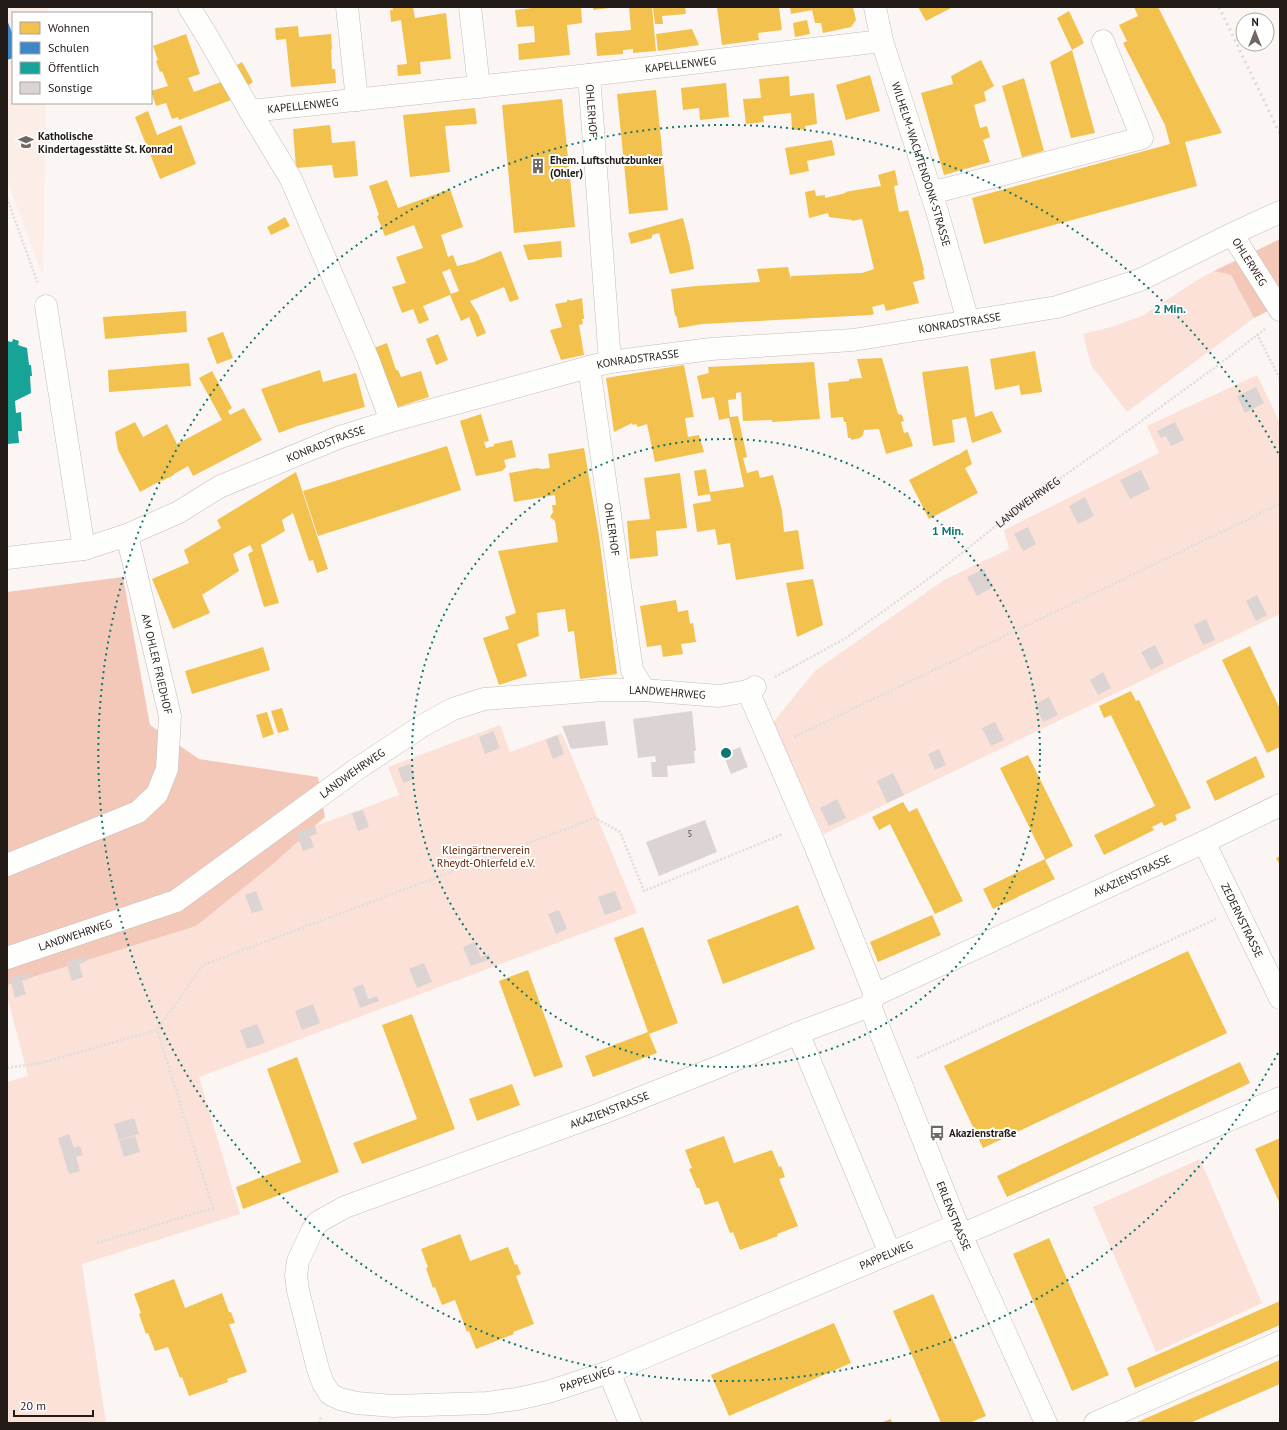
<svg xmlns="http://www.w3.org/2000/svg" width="1287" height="1430" font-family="'PT Sans',sans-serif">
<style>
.built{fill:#fdede7}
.green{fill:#fbe1d7}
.forest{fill:#f4c8b8}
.homes{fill:#f2c14e;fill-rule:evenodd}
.schools{fill:#3f88c5}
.public{fill:#17a398}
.building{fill:#dbd4d2}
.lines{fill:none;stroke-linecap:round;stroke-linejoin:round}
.minor-casing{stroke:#c3bcba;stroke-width:23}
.path{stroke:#dfdddd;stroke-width:2.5;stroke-dasharray:2 2;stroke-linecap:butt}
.minor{stroke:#fefefd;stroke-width:22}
.rail{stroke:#dbd9d9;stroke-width:3;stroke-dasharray:2 4;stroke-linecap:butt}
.ring{fill:none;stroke:#0f766e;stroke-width:2;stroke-dasharray:2 4}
.labels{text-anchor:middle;stroke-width:4;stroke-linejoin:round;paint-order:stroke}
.number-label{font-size:9px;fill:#514946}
.street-label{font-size:11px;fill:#231b18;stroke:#fff}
.poi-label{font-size:11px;font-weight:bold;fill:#231b18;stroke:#fff;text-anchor:start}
.park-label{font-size:11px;fill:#632000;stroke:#fff}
.centre{fill:#0f766e;stroke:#fff;stroke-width:2}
.ring-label{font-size:12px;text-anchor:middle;font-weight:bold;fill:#0f766e;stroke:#fff;stroke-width:4;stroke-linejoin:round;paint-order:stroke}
</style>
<rect width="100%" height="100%" fill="#fbf6f4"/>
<path class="built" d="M7,7H48V13H13V103H46L43,276L7,180Z"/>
<g class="green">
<path d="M1214,271L1231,275L1254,318L1127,412L1091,365L1083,334L1111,327L1142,316L1199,279Z"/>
<path d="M1257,375L1280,423V614L824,834L771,725L815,671L944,580L1009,549L1004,530L1159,453L1147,426Z"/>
<path d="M500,725L510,752L562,733L637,913L199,1077L240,1214L82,1264L106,1423H7V1082L28,1076L7,996V980L291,835L399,795L388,767Z"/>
<path d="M1200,1159L1262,1303L1156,1352L1093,1207Z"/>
</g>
<g class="forest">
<path d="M1280,239V305L1254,318L1231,275L1214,271Z"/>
<path d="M123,577L150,725L199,759L318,777L325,817L273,864L196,926L7,985V592Z"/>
</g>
<g class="homes">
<path d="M392,7H413L415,18L446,13L451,59L420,62L421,74L398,76L397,65L407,64L401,20L391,22L390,10H393Z"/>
<path d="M541,7H581L582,23L567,25L570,55L519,60L518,44L535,42L534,26L517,27L515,10Z"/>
<path d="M593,7H608L609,8L593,10Z"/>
<path d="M629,7H652L656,51L633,53V49L623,50V54L597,56L595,33L631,30Z"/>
<path d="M653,7H685L686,14L662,16L663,24H655Z"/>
<path d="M717,7H779L782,30L758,33L759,40L722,45Z"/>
<path d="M790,7H853L856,20L851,27L823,33L821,23H815L812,10L791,14Z"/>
<path d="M918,7H953L926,21Z"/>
<path d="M1134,7H1158L1222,133L1185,142L1197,186L984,244L972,198L1170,144L1165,125L1123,43L1127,41L1119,25L1138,16Z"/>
<path d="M1069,11L1084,43L1072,50L1057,18Z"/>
<path d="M807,20L810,34L795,37L793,23Z"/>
<path d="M298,26L299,37L331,34L332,49L331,50L332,69H335L336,83L291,87L286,39L276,40L275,28Z"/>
<path d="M692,29L699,45L658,51L656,34Z"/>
<path d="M186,34L200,74L188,78L194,92L221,82L231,100L179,120L178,117L172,119L166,103L156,106L151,91L168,86L162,71L160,72L156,61L158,60L153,46Z"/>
<path d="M1072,50L1095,133L1071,138L1050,62Z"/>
<path d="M981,60L994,86L984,92L986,101L974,105L980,128L987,126L990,137L983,140L990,162L944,175L921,93L953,84L951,76Z"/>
<path d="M242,62L253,82L243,89L232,68Z"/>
<path d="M870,75L880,111L846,120L836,85Z"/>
<path d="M789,76L790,96L814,93L817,124L805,126V129L792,130L791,113L763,116L764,122L746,124L743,99L761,98L759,79Z"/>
<path d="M1024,78L1044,151L1022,157L1002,86Z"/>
<path d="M726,83L729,117L700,120L699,108L683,110L681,88Z"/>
<path d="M656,90L668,210L629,214L617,94Z"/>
<path d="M562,99L575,227L514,233L502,105Z"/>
<path d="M475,108L477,124L445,126L450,172L410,177L403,115Z"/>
<path d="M148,111L157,135L181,125L196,164L160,179L135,117Z"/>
<path d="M330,125L332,143L355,141L358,176L334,178L332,165L296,168L293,129Z"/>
<path d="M832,140L835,155L807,161L809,171L790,175L785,148Z"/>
<path d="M895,170L898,185L894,186L899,212L908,210L924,270L923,271L925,279L913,282L919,303L886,311L884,304L872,307L874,314L870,315L702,324L679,328L676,315L675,316L671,289L696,286L760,282L757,269L788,267L791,280V276L862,273L874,269L862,219L852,221V220L829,217L828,213L809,218L805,192L815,190L816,196L825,195V198L846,193L845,192L881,186L878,175Z"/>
<path d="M387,180L398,208L450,189L463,227L441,235L448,257L453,255L457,266L474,262L501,251L519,299L510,302L504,287L470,301L478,314L486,333L477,337L469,317L461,321L450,295L423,306L429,320L419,324L413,309L402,313L392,287L406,283L396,257L423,248L414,225L385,236L377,216L379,215L369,186ZM450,269L459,291L451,294L442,272Z"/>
<path d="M285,217L290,226L271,235L267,227Z"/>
<path d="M683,218L690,247L694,269L670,274L659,233L652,235V238L631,244L628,233Z"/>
<path d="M561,241L562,257L528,260L523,245Z"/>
<path d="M582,298L584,319H582L583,324L579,325L584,355L561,360L550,330L562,327L555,304L567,302V300H570V301Z"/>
<path d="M186,311L187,332L105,339L103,317Z"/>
<path d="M223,332L233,358L217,364L207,338Z"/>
<path d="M438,334L448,360L436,365L426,339Z"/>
<path d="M387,343L396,370H398L401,377L421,371L429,397L395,408L374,348Z"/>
<path d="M1035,351L1042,392L1021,395L1019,385L995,390L990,359Z"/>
<path d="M882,358L898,414L902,415L904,421L901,422L904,433L908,432L913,446L886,454L879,429L864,430L863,435L860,438L851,440V438H848L846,422H844L843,417L831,418L828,383L849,381V379L862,378L857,359Z"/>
<path d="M814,362L820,419L772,422V420L743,421L741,392L736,393V399L728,400L730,417L738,416L747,457L743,458L747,473L758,470L760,478L773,475L782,511L784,532L798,530L804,569L736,580L730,543L718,545L715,529L697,532L693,504L711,501L710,494L698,496L694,471L706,469L710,492L744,487L729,418L719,420L714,397L702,399L697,376L709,373L708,367Z"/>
<path d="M189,363L191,386L109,392L108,370Z"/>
<path d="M684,365L694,417L685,418L688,437L699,435L704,452L655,462L647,424L638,427L636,424L633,425L632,423L614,432L606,378Z"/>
<path d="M968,366L975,417L992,411L1002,432L972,443L966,417L952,420L955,442L933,446L922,372Z"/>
<path d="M320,370L323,382L356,373L365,407L297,426L279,433L261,389Z"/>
<path d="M212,371L232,408L228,411L230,415L244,408L262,440L193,476L188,466L174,474V475L162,481V480L140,492L118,450L115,432L135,422L143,437L167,424L177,444L222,420L199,378Z"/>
<path d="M481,414L489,441L484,442L486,448L494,446V444L512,440L516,457L504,460L506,467L502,471L476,476L460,421Z"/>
<path d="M447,446L461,490L318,536L303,491Z"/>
<path d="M584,448L599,536L617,674L580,679L574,631L568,632L565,609L537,613L539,636L517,644L527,676L499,685L483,638L509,629L505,617L516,613L498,551L558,542L555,521L550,517L553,512L552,505H556L555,495L514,502L509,473L537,468L542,469L550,468L548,454Z"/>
<path d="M967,449L972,464L965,468L978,493L929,519L909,480L957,455H958Z"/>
<path d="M296,472L328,569L317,573L313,560L309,561L293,513L282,520L285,531L261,545L279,603L264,607L248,554L253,551L250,545L233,554L239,571L202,595L210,613L173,629L152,579L189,563L184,550L221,528L217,520Z"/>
<path d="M680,473L687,528L656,531L658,556L630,559L627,521L650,519L644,478Z"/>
<path d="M813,579L823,625L797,637L786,583Z"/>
<path d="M676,600L678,612L688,610L690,624L693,623L696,642L681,644L683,654L663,657L661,645L647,647L640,606Z"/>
<path d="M1250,646L1280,709V747L1267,753L1222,660Z"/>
<path d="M263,647L270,670L192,694L185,671Z"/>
<path d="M1131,691L1136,701L1139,700L1191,808L1175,815L1177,820L1164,826L1162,822L1152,827L1154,830L1104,855L1094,835L1155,806L1111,715L1104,718L1099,706Z"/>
<path d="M282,708L289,730L278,733L271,711Z"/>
<path d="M267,712L274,734L263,738L256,715Z"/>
<path d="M1028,755L1073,846L1045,860L1055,879L993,909L983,889L1045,859L1000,768Z"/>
<path d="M1256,756L1265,777L1215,801L1206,781Z"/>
<path d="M903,802L909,812L917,808L963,901L935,914L890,824L879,830L872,817Z"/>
<path d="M1280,856V865L1276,858Z"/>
<path d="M798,905L815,949L723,984L707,940Z"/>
<path d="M932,915L941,935L878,962L870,942Z"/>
<path d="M643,927L678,1023L649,1034L657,1053L593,1077L585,1056L648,1032L614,938Z"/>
<path d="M1188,951L1227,1033L983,1148L944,1066Z"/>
<path d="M528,970L563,1067L534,1077L499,981Z"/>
<path d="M412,1014L455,1129L362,1164L353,1143L417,1119L382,1025Z"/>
<path d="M297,1057L339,1172L243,1209L236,1187L301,1162L267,1069Z"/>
<path d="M1240,1062L1250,1083L1007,1197L997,1176Z"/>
<path d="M512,1084L520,1105L477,1121L469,1099Z"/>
<path d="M724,1136L734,1163L772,1150L779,1167L781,1166L785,1177L779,1179L798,1226L777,1234L778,1236L740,1250L733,1232L730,1233L718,1201L705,1205L699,1188H697L689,1169L692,1168L685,1150Z"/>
<path d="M1280,1138V1204L1255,1149Z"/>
<path d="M460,1234L470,1261L508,1247L515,1265L517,1264L521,1274L516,1276L534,1324L513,1332L514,1334L476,1349L469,1331L467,1332L455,1300L442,1305L435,1287L433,1288L426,1268L428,1267L421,1249Z"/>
<path d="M1049,1238L1109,1375L1072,1391L1013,1254Z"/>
<path d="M174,1279L185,1308L222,1293L229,1312H231L235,1323L229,1324L247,1372L227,1379L228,1382L189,1396L182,1377L180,1378L168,1347L155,1351L148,1333L146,1334L139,1314L141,1313L134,1294Z"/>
<path d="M933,1294L986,1416L969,1423H941L893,1311Z"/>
<path d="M1280,1301V1325L1135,1388L1127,1368Z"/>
<path d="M834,1323L851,1363L729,1416L711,1375Z"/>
<path d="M1280,1360V1384L1227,1407L1190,1423H1135Z"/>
<path d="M891,1419L892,1423H880Z"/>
</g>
<path class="schools" d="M7,20L13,35V58L7,60Z"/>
<path class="public" d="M13,339L19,341L18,345L27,348L29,365H31L32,376H30L31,393L15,401L16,413L21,412L22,431H18L19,443L7,444V341L12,342Z"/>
<g class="building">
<path d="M1256,387L1264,403L1245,413L1237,396Z"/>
<path d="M1175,422L1184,440L1171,446L1166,436L1161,438L1157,431Z"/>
<path d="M1141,470L1150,489L1130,499L1120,480Z"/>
<path d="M1085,497L1094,516L1078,524L1069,506Z"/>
<path d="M1028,527L1036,544L1023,551L1014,534Z"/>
<path d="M984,569L993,587L977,596L967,577Z"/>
<path d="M1257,595L1267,615L1256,621L1246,601Z"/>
<path d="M1206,619L1215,640L1203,645L1194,625Z"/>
<path d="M1155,645L1164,663L1151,670L1141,652Z"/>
<path d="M1103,672L1111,688L1098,695L1090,680Z"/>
<path d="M1049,697L1058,715L1043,722L1035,704Z"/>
<path d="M692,711L696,751H694L695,763L667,766L668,777H652L651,762H656L655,756L638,758L633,719Z"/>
<path d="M605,721L608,745L571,749L562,726Z"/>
<path d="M995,722L1004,740L991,746L982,728Z"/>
<path d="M493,731L500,748L485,754L479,737Z"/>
<path d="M557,735L564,754L553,759L546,740Z"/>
<path d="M740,747L748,767L731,774L723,754Z"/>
<path d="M939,749L946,765L935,770L928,754Z"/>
<path d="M410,764L415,779L403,783L398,768Z"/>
<path d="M893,773L904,795L887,803L877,781Z"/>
<path d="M837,799L846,818L829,826L820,808Z"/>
<path d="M363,810L369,827L358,831L352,813Z"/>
<path d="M705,820L717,852L659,876L646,842Z"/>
<path d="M315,826L317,834L310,836L314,847L303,851L296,833Z"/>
<path d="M256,891L263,910L252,913L245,895Z"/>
<path d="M615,891L622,909L605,915L598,897Z"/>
<path d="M559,910L567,929L556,934L548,914Z"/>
<path d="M475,942L481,957L489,954L491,959L471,966L463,947Z"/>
<path d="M86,956L87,961L79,964L83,977L72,981L66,962Z"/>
<path d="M424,963L432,982L417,988L409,969Z"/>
<path d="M29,973L30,978L22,981L26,994L15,998L10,978Z"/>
<path d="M363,984L368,999L377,996L379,1001L360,1008L353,988Z"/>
<path d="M313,1004L320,1023L302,1030L295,1011Z"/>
<path d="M257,1024L265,1043L247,1049L240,1030Z"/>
<path d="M134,1118L139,1134L119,1140L114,1124Z"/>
<path d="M69,1134L74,1148L80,1146L83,1155L76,1157L80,1171L69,1174L58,1138Z"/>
<path d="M135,1136L140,1152L124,1157L119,1141Z"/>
</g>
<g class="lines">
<defs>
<g id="minor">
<path d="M189,7L207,36L250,111L291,179L368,359L391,421"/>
<path d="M347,7L357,100"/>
<path d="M470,7L479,87"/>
<path id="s2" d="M875,7L882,41L937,211L968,321"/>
<path id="s3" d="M589,75L610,362"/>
<path id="s4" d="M250,111L589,75L882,41"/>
<path d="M931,193L1142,138L1103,41"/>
<path id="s5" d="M1232,234L1280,310"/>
<path d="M46,306L84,549"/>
<path id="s6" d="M589,367L632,670L644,690"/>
<path id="s7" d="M7,558L84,549L127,535L179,512L219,487L340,437L391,421L589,367L610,362L711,349L853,340L1057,307L1140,280L1232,234L1280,212"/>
<path d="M748,691L814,843L875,995"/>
<path id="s8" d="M1204,842L1280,998"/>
<path d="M7,865L138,812L157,794L167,769L170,716L127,535"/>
<path id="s9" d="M7,958L176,901L357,769L422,726L453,709L484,699L603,690H644L719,696L748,691L755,687"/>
<path id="s10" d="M870,1006L961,1235L1046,1423"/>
<path d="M798,1033L890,1253"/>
<path id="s11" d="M957,1225L609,1372L548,1392L517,1399L487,1403L393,1406L357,1403L340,1399L330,1394L323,1383L318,1369L298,1291L296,1275L298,1261L312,1231L318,1222L345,1207L600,1114L718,1067L798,1033L870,1006L875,995L1204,842L1280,805"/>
<path d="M961,1235L1280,1098"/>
<path d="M609,1372L630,1423"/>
<path d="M1095,1423L1280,1342"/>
</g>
</defs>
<use href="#minor" class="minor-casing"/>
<g class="path">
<path d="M7,198L38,284"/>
<path d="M1257,334L1280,379"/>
<path id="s1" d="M775,677L846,638L939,571L1025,503L1122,435L1217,366L1265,329"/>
<path d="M794,737L1280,504"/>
<path d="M917,1058L1216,919"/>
<path d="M7,1068L41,1063L157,1030L203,965L595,818L620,832L644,891L783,834"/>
<path d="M97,1243L213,1208L157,1030"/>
<path d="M319,1423L321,1417"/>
</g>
<use href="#minor" class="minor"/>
<path class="rail" d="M1219,7L1280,134"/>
</g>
<g class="ring">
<circle cx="726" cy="753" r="314"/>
<path d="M1278 1053A628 628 0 1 1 1278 453"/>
</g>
<defs>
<symbol id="school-bare" viewBox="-9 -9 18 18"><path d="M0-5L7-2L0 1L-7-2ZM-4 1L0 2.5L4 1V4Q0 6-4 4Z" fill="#6f6865" stroke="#fff" stroke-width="2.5" paint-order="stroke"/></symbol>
<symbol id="building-bare" viewBox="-9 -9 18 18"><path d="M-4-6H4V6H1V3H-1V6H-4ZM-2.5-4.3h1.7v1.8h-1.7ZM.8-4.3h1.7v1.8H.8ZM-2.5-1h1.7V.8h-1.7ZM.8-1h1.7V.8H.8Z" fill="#6f6865" stroke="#fff" stroke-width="2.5" paint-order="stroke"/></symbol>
<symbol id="bus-bare" viewBox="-9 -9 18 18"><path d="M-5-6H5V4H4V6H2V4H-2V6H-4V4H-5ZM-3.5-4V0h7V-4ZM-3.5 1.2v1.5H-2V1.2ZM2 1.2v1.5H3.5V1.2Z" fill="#6f6865" stroke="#fff" stroke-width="2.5" paint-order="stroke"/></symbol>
</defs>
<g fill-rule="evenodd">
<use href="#school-bare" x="15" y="131" width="22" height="22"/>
<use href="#building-bare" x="527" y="155" width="22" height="22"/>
<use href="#bus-bare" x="926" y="1122" width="22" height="22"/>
</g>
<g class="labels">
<g class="number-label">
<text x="690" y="837">5</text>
</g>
<g class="street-label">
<text dy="4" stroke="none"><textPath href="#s4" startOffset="433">KAPELLENWEG</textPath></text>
<text dy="4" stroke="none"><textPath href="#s4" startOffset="53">KAPELLENWEG</textPath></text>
<text dy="4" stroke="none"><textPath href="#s3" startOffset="36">OHLERHOF</textPath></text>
<text dy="4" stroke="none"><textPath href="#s2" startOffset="164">WILHELM-WACHTENDONK-STRASSE</textPath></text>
<text dy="4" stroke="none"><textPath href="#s5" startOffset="33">OHLERWEG</textPath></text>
<text dy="4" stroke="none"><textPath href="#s7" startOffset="990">KONRADSTRASSE</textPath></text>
<text dy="4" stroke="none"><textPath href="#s7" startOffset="666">KONRADSTRASSE</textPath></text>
<text dy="4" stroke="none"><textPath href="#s7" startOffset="342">KONRADSTRASSE</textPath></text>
<text dy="4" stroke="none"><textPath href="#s1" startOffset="308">LANDWEHRWEG</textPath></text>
<text dy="4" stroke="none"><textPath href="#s6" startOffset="164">OHLERHOF</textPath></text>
<text transform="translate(157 664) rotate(77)" y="4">AM OHLER FRIEDHOF</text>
<text dy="4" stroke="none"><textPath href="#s9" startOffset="732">LANDWEHRWEG</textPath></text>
<text dy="4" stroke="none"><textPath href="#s9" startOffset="396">LANDWEHRWEG</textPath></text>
<text dy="4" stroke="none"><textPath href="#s11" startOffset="1734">AKAZIENSTRASSE</textPath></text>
<text dy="4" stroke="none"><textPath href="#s8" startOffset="87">ZEDERNSTRASSE</textPath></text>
<text dy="4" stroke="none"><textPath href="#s9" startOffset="72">LANDWEHRWEG</textPath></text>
<text dy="4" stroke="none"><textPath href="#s11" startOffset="1158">AKAZIENSTRASSE</textPath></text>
<text dy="4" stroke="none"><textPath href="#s10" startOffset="226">ERLENSTRASSE</textPath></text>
<text transform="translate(886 1255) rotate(-23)" y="4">PAPPELWEG</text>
<text transform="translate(587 1379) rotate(-19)" y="4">PAPPELWEG</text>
</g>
<g class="poi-label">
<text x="38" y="140">Katholische<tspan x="38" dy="13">Kindertagesstätte St. Konrad</tspan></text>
<text x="550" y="164">Ehem. Luftschutzbunker<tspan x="550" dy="13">(Ohler)</tspan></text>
<text x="949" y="1137">Akazienstraße</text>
</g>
<g class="park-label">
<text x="486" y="854">Kleingärtnerverein<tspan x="486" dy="13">Rheydt-Ohlerfeld e.V.</tspan></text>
</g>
</g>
<circle cx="726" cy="753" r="6" class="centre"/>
<g class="ring-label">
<text x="1170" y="313">2 Min.</text>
<text x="948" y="535">1 Min.</text>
</g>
<rect width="1287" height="1430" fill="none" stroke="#231b18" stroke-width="16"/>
<rect x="12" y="12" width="140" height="92" fill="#ffffff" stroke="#a7a4a3"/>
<rect x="20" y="22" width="20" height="12" fill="#f2c14e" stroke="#a7a4a3"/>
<text x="48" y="32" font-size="12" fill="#231b18">Wohnen</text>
<rect x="20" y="42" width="20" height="12" fill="#3f88c5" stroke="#a7a4a3"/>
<text x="48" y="52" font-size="12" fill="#231b18">Schulen</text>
<rect x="20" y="62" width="20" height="12" fill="#17a398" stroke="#a7a4a3"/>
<text x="48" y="72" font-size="12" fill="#231b18">Öffentlich</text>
<rect x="20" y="82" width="20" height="12" fill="#dbd4d2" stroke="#a7a4a3"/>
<text x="48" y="92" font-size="12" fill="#231b18">Sonstige</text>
<g transform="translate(1255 32)"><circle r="19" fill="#ffffff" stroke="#a7a4a3"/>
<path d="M0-3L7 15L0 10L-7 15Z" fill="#6f6865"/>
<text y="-6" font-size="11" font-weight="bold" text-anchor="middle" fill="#231b18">N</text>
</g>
<path d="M14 1410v6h79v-6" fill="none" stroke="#231b18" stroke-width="2"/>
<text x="20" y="1410" font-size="12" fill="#231b18" stroke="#ffffff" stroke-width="3" paint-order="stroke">20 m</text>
</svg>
